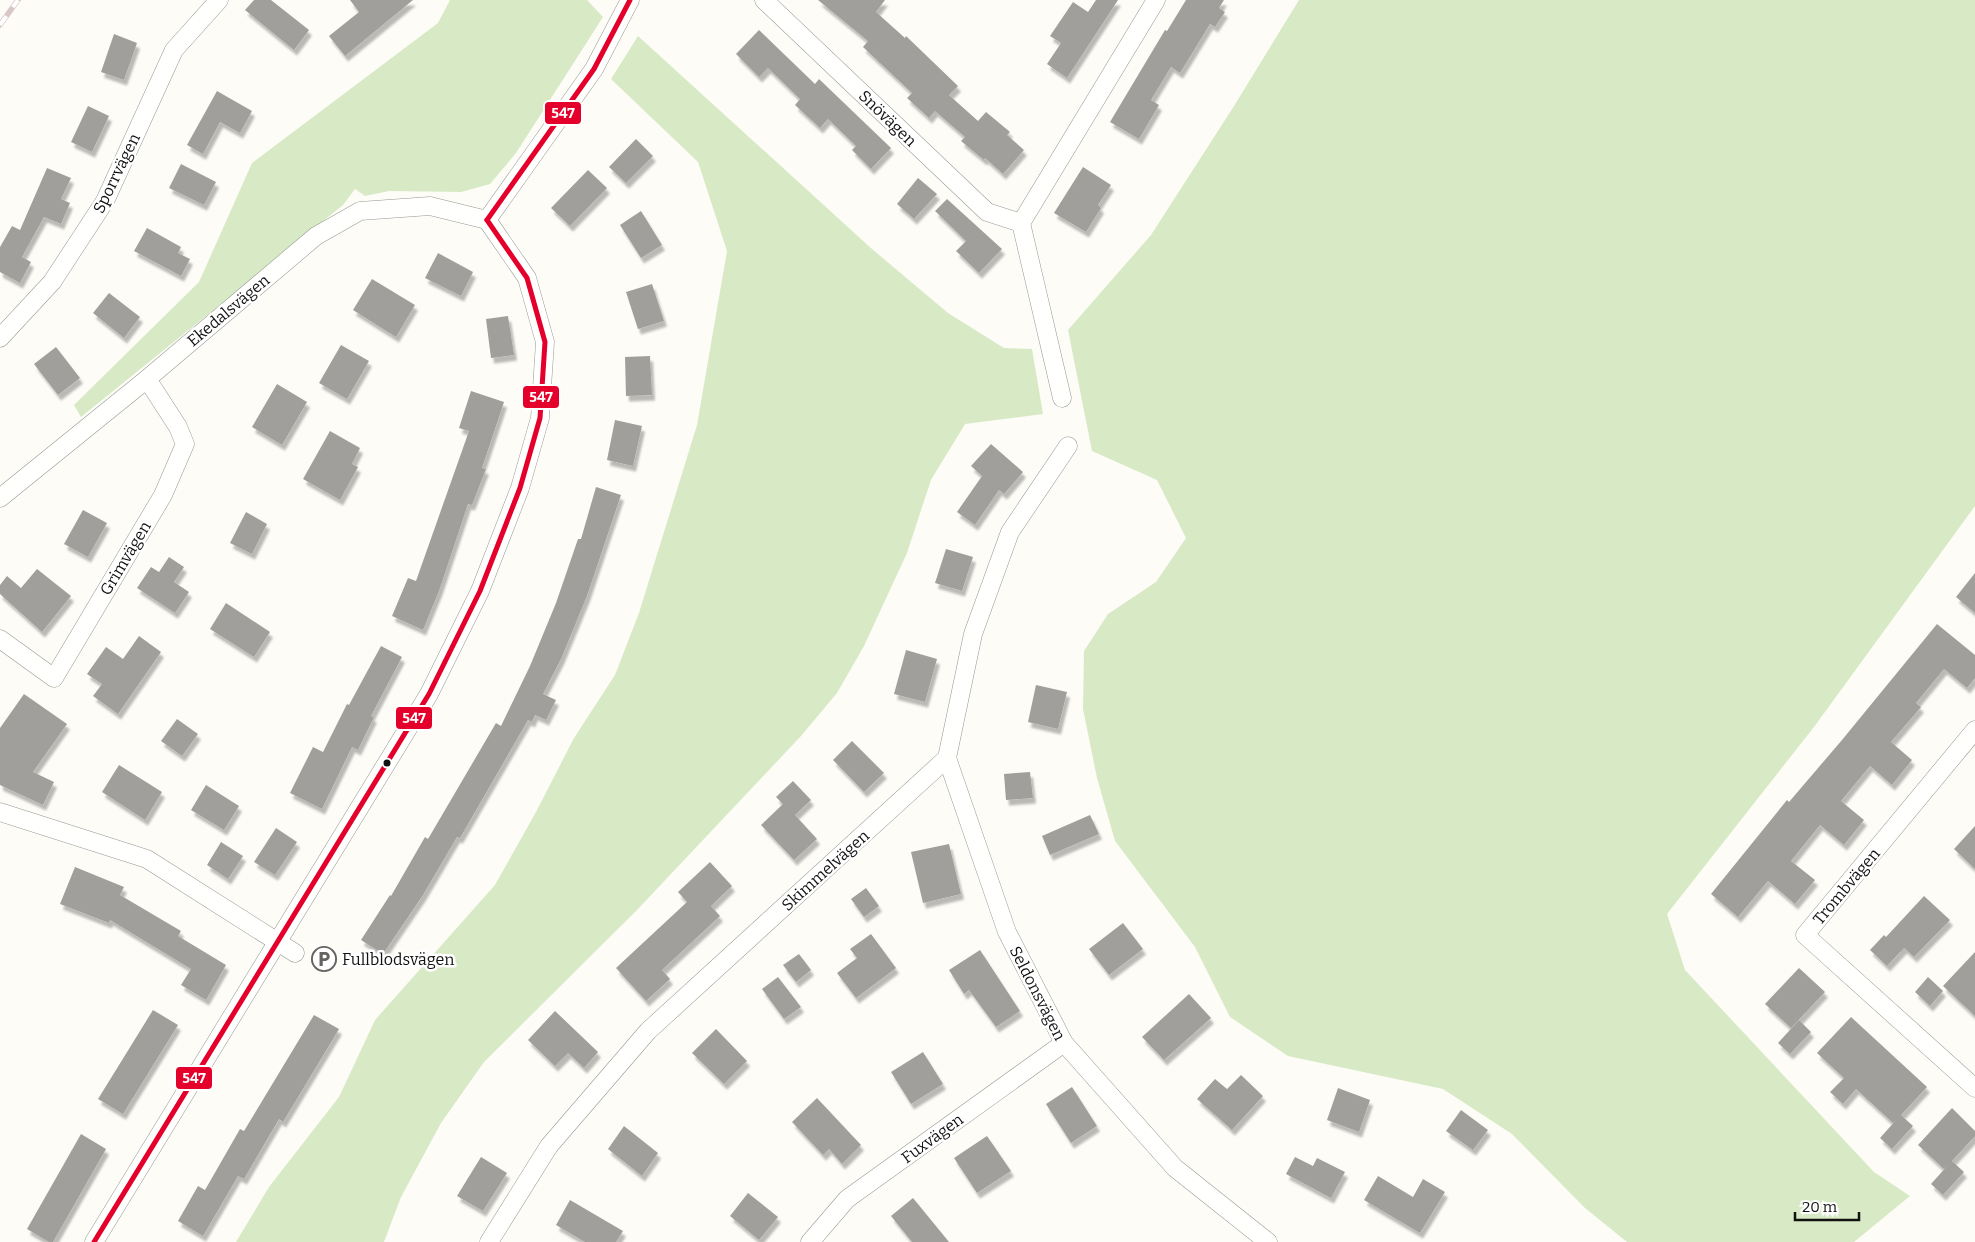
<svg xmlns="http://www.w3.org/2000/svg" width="1975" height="1242" font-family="Bitter,serif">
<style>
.forest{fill:#d8eac5}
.building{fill:#a19f9c;filter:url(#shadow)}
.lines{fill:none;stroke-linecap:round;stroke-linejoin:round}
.minor-casing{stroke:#979795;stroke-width:19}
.minor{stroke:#fffffe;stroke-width:18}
.rail-casing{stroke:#d9c6c7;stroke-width:5.5}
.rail{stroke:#fff;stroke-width:4;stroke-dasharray:11;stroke-linecap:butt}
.bus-1-casing{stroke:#fff;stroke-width:9}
.bus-1{stroke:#e4002b;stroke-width:5}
.bus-dot{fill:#111;stroke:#fff;stroke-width:2}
.labels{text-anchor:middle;stroke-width:5;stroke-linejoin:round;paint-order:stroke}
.street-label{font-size:16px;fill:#111;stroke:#fff}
.poi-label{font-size:16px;fill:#111;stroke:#fff;text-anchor:start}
.line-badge{stroke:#fff;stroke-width:2}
.badge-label{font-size:14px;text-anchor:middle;font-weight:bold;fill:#fff}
</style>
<defs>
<filter id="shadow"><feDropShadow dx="3" dy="5.5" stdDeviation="1" flood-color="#0004"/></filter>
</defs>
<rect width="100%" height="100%" fill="#fdfcf7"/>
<g class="forest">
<path d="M450,0H587L603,17L516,153L490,184L461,192L389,191L365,196L355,189L343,205L81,417L74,405L199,282L252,163L438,23Z"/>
<path d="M1299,0H1975V506L1814,727L1667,914L1685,970L1874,1172L1910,1196L1854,1242H1627L1585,1208L1512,1134L1443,1089L1288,1056L1230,1017L1195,947L1115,841L1097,778L1083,709L1084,651L1108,614L1156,582L1186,538L1157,480L1092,451L1068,330L1151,235L1234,106Z"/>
<path d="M638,36L872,249L948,313L1004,348L1032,349L1043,414L965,424L931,480L907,553L864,646L837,693L801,736L637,910L484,1062L441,1123L401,1197L384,1242H236L269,1187L339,1097L375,1020L495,885L536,812L574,738L615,675L639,613L697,425L727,251L698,162L611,79Z"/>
</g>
<g class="building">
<path d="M254,0H271L309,30L294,50L245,10Z"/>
<path d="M350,0H413L345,56L329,36L359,12Z"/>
<path d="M818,0H885L876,12L905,38L906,36L958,86L949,95L978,121L986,112L1010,132L1007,135L1024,150L1003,174L985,158L984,160L961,141L965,137L935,111L929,118L907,98L912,93L863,47L868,41Z"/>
<path d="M1096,0H1118L1067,78L1047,64L1061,43L1050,36L1073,2L1088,12Z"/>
<path d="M1186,0H1224L1219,8L1225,12L1215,27L1210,24L1180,73L1171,67L1151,100L1159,105L1139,139L1110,122L1165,30L1167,31Z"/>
<path d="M759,30L815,84L819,79L891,148L871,169L852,150L856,146L828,119L820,128L795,105L800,99L768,68L759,77L736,54Z"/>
<path d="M114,34L137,43L124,80L101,72Z"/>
<path d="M217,91L252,111L240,133L220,122L203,154L187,145Z"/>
<path d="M88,106L109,116L92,152L71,142Z"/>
<path d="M636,139L653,156L626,183L609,167Z"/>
<path d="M181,164L216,182L204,205L169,188Z"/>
<path d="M1083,167L1111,185L1098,205L1101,208L1086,232L1054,213Z"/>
<path d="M47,168L71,178L61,199L70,203L61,224L44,217L22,257L31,262L20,283L0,272V247L12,226L20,230Z"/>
<path d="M588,170L607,188L570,226L551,208Z"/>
<path d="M918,178L937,194L914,219L897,204Z"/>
<path d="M947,199L1002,249L979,273L956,251L966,241L935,211Z"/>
<path d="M641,211L662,245L641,258L620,225Z"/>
<path d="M147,228L181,247L178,253L190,259L181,276L134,251Z"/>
<path d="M438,253L473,272L461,296L425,278Z"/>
<path d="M372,279L415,305L396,337L353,310Z"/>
<path d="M652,284L664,321L638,329L626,292Z"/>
<path d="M109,293L140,317L124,338L93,313Z"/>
<path d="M508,316L514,355L491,358L486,319Z"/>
<path d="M341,345L369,361L347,399L319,383Z"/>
<path d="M56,347L80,378L58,395L34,364Z"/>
<path d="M650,356L652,395L626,396L625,357Z"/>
<path d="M277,384L307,402L282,445L252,427Z"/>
<path d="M471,391L504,402L482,468L486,469L472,505L468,504L439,591L423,630L392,616L408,578L416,581L469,431L459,428Z"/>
<path d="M615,420L642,426L633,466L607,460Z"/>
<path d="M330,431L360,448L352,464L358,467L340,500L303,479Z"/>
<path d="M991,444L1023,472L1004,494L999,490L975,525L957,512L982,476L971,466Z"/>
<path d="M596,487L621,495L587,596L561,659L543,694L556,700L546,720L535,715L532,722L528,720L460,838L457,837L423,895L383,954L361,940L390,895L391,896L425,837L428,839L496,723L501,726L530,666L556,603L578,539H581Z"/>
<path d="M83,510L107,523L88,557L64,544Z"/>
<path d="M246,512L267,524L252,554L230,543Z"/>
<path d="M946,549L973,557L962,591L935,583Z"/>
<path d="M169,557L184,567L174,582L189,592L175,613L137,588L151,567L159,572Z"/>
<path d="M37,569L71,596L42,632L0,594V585L7,576L21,588Z"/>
<path d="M1975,573V613L1956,597Z"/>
<path d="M226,603L270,632L254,657L210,629Z"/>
<path d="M1937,624L1975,655V678L1967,688L1944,669L1916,703L1921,707L1891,742L1912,760L1892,785L1870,766L1841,801L1864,820L1844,845L1820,825L1791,861L1815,880L1795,904L1768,881L1738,917L1711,894L1787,800L1789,802L1842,740Z"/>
<path d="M139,636L161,652L118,714L93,696L102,684L87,674L106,647L123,659Z"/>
<path d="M381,646L402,657L371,716L374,717L358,750L352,747L322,809L290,793L313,747L323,752L347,704L349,705Z"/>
<path d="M906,650L937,659L925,702L894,694Z"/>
<path d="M1036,685L1067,692L1058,729L1028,722Z"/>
<path d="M24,694L67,724L33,772L54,782L43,805L0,785V728Z"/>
<path d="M177,719L198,734L182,756L161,741Z"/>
<path d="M852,741L884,773L864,792L833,760Z"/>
<path d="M119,765L162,792L145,820L102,792Z"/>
<path d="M1030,772L1033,798L1006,800L1004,774Z"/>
<path d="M793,781L811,800L795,815L817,839L794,860L761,825L783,804L776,797Z"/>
<path d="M206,785L239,806L224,830L191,810Z"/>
<path d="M1090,815L1099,834L1050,855L1042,836Z"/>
<path d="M1975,826V869L1954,849Z"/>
<path d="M276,828L297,842L275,875L254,862Z"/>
<path d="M221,842L243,856L228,879L207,865Z"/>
<path d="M949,844L961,894L923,903L911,852Z"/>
<path d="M710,862L732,886L711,906L720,916L662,970L670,979L646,1001L616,968L687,902L678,892Z"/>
<path d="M75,867L124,887L120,895L181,931L178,936L226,965L206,1000L181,985L191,969L110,920L109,923L60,904Z"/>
<path d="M866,888L879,906L864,917L851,899Z"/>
<path d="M1924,896L1950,920L1914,957L1904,948L1887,966L1870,950L1884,935L1886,937Z"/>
<path d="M1123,923L1143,949L1109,975L1089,949Z"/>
<path d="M871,934L896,968L856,998L837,973L857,958L850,949Z"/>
<path d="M980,950L1020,1011L996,1027L969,990L964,994L949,970Z"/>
<path d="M1975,952V1016L1943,986Z"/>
<path d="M799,954L811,970L796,982L783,965Z"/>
<path d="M1799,968L1825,992L1791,1028L1765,1004Z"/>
<path d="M778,977L801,1007L784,1019L762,989Z"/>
<path d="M1928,977L1943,991L1930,1006L1915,992Z"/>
<path d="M1189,994L1211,1018L1164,1060L1142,1037Z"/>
<path d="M153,1010L178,1025L123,1114L98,1099Z"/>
<path d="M555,1011L598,1052L584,1068L568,1053L555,1066L528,1040Z"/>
<path d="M314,1015L339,1029L283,1122L279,1119L244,1179L238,1176L203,1236L178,1221L198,1186L205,1190L240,1129L244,1131Z"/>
<path d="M1851,1017L1927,1087L1901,1115L1913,1126L1892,1149L1880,1138L1897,1119L1893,1123L1856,1089L1843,1104L1830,1092L1844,1078L1817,1053Z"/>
<path d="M1799,1020L1811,1032L1790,1054L1778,1043Z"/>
<path d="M716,1029L747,1061L724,1084L692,1053Z"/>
<path d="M923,1052L943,1084L911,1104L891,1072Z"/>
<path d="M1241,1075L1263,1096L1232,1130L1197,1099L1215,1079L1227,1089Z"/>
<path d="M1072,1087L1097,1126L1071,1143L1046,1104Z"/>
<path d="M1338,1088L1370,1100L1359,1132L1327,1120Z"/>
<path d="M817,1098L861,1145L842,1164L829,1149L823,1155L792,1122Z"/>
<path d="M1952,1108L1975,1131V1136L1952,1161L1964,1172L1943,1195L1931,1184L1948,1165L1944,1169L1918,1145Z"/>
<path d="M1461,1110L1488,1130L1473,1150L1446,1131Z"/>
<path d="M624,1126L658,1153L642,1176L608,1149Z"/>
<path d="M81,1134L106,1149L53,1242H49L27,1229Z"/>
<path d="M987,1136L1011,1171L977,1193L954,1158Z"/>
<path d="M481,1157L507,1173L483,1211L457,1196Z"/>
<path d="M1295,1157L1313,1166L1317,1158L1345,1172L1331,1198L1286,1174Z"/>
<path d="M1378,1176L1413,1197L1423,1179L1445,1192L1420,1233L1364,1200Z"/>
<path d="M748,1193L778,1217L759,1240L730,1216Z"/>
<path d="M913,1198L949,1242H912L891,1216Z"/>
<path d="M570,1200L623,1231L616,1242H585L556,1225Z"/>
</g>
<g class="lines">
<defs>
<g id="minor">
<path d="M764,0L987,212L1021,223L1156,0"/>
<path d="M487,220L594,69L630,0"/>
<path d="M1021,223L1062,398"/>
<path d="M0,338L52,282L105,201L174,50L219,0"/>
<path d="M0,498L147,379L316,236L360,211L430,206L487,220"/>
<path d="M0,639L54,678L163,495L185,444L178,427L147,379"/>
<path d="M1975,730L1805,935L1975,1088"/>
<path d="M947,758L1007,932L1064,1043L1175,1168L1268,1242"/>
<path d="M0,812L147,859L295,953"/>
<path d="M94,1242L429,694L480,591L520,488L540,418L545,342L527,278L487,220"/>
<path d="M489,1242L549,1146L648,1031L947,758L973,634L1010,532L1068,446"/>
<path d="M810,1242L847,1199L1064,1043"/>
</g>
</defs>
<use href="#minor" class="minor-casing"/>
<use href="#minor" class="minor"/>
<defs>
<path id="rail" d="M0,25L18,0"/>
</defs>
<use href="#rail" class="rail-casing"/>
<use href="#rail" class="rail"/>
<defs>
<g id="bus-1">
<path d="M487,220L594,69L630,0"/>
<path d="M94,1242L429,694L480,591L520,488L540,418L545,342L527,278L487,220"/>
</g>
</defs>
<use href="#bus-1" class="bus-1-casing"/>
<use href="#bus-1" class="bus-1"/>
</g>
<defs>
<symbol id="parking-ring" viewBox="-11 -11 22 22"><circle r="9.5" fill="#fff" stroke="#646362" stroke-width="1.5"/><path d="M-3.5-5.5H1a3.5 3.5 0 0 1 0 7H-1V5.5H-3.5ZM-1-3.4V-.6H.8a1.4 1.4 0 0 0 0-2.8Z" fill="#646362"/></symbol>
</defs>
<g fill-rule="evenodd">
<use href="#parking-ring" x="310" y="945" width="28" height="28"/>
</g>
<circle class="bus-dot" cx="387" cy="763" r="4.5"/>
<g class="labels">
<g class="street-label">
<text transform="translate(888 118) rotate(44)" y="6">Snövägen</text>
<text transform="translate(116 173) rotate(-64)" y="6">Sporrvägen</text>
<text transform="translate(228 310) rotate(-40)" y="6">Ekedalsvägen</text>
<text transform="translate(125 558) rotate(-59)" y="6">Grimvägen</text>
<text transform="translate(825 870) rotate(-42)" y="6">Skimmelvägen</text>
<text transform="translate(1846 886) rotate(-50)" y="6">Trombvägen</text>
<text transform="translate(1038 993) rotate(63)" y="6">Seldonsvägen</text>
<text transform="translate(932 1138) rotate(-36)" y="6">Fuxvägen</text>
</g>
<g class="poi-label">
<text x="342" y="965">Fullblodsvägen</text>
</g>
</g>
<g class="line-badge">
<rect x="544" y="101" width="38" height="24" rx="5" fill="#e4002b"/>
<rect x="522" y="385" width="38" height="24" rx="5" fill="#e4002b"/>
<rect x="395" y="706" width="38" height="24" rx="5" fill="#e4002b"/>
<rect x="175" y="1066" width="38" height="24" rx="5" fill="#e4002b"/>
</g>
<g class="badge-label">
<text x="563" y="118">547</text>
<text x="541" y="402">547</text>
<text x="414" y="723">547</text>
<text x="194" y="1083">547</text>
</g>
<path d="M1795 1212v8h64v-8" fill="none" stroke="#111111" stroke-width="2.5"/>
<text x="1802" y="1212" font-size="15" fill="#111111" stroke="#ffffff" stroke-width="4" paint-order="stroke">20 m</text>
</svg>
